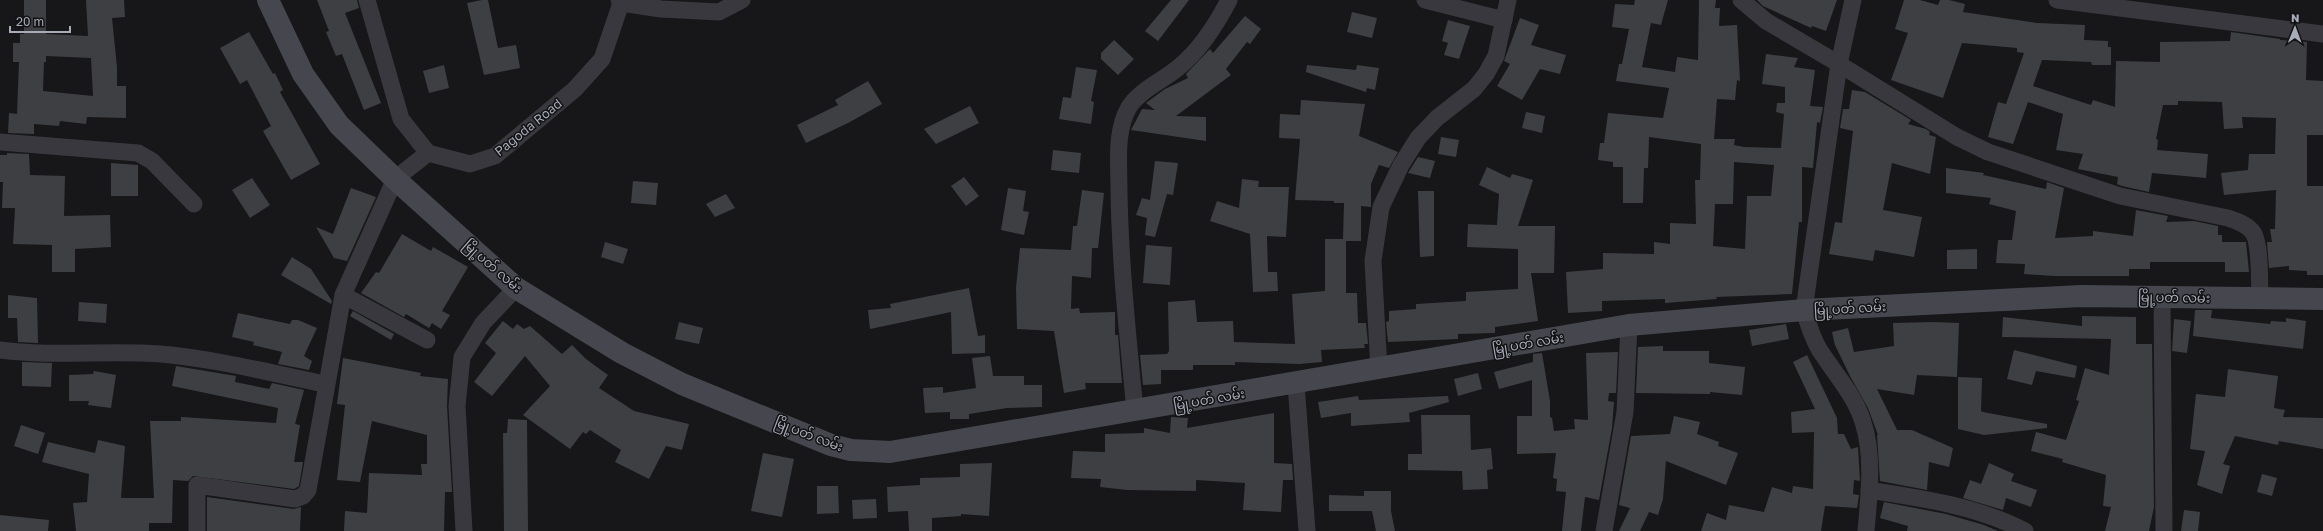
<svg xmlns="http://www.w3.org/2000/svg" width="2323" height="531" font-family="'Golos Text','Noto Sans Myanmar',sans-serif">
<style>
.building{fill:#3e3f43;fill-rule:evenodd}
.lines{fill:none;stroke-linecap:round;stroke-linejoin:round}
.street{stroke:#38383e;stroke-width:17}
.secondary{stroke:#46474e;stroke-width:22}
.labels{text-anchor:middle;stroke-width:3;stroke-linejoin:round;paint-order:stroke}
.street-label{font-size:13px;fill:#a8acb9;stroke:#121214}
</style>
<rect width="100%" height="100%" fill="#171719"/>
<g class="building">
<path d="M24,0H46V34L88,36L86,0H124L125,17L112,18L117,67V86H126V118L87,117L86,124L60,121L59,126L34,124V134L8,133L9,113L17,114L19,62H13V43H20V34H24ZM46,56L91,58L93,96L43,91L44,62H46Z"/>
<path d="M317,0H357L359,8L345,13L381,103L364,110L342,54L336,56L326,32L329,31Z"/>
<path d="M482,0H488L498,48L516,45L520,68L484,75L467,3Z"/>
<path d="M1171,0H1189L1158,41L1145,31Z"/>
<path d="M1635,0H1668L1661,25L1651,23L1642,67L1675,72L1677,57L1698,60L1699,0H1716L1715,8H1720L1719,26L1737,25L1740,81L1737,80L1735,100L1717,99L1714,139H1735L1734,145L1744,147L1781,148L1784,114L1776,112L1777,103H1785V87L1762,84L1766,54L1798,58L1794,67L1815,70L1810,106L1823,107L1820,123L1817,122L1813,168L1802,167V222H1799L1792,294L1716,297L1717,299L1665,303V299L1602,301V311L1568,313L1566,272L1603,269V253L1654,254V242L1670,244V223L1696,224L1695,180H1700L1701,144L1649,137L1648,168H1644L1643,203H1623V167H1613V162L1598,160L1600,143H1604L1608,113L1663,118L1669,88L1616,81L1619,64H1622L1629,29L1612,27L1615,4L1634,5ZM1734,162L1774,165L1771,196H1747L1745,249L1713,246L1715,204H1733Z"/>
<path d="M1757,0H1837L1826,31L1812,26L1811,28L1763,6Z"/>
<path d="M1904,0H1920L1938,5L1940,0H1949L1965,4L1963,12L2037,23L2085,25L2084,40L2108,41V47H2111V65H2092L2091,62L2042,60L2033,86L2091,105L2093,100L2115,107L2116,61L2160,62V42L2230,41L2231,32L2280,39V40L2307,42L2306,80L2323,81V135H2307V186H2323V275H2307V271L2289,270V266L2269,268L2267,242H2272L2270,229H2275L2276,190L2224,195L2221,173L2248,170L2249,154H2275L2276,118L2242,117L2243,128L2224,129L2222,102L2178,101V105H2163L2156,139L2158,140L2157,150L2208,154L2206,178L2152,173L2149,192L2122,186L2117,184L2118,177L2078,169L2083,154L2056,150L2063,114L2028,102L2013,144L1988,137L1998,102L2006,104L2024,53L2017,52V48L1962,43L1943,98L1891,80L1908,33L1895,29Z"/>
<path d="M1352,12L1377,18L1372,38L1347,32Z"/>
<path d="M1245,16L1261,29L1250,44L1247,42L1226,69L1231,75L1176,116L1206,117V141L1131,130L1142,109L1155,110L1146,103L1165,89L1188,78L1186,74L1210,49L1213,53Z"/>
<path d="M1520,18L1539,25L1531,45L1566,55L1560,74L1540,69L1522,100L1497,86L1510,64L1504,61Z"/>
<path d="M1448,20L1470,26L1459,59L1444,55L1448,43L1442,41Z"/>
<path d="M249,32L273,74L275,73L283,90L280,92L320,164L291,180L263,131L271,126L247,80L240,84L220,48Z"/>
<path d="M1114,40L1134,59L1118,75L1101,59V53Z"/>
<path d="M444,65L449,88L429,93L423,71Z"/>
<path d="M1307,65L1356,70L1357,65L1379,68L1375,90L1367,88L1366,92L1306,72Z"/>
<path d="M1076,67L1097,70L1091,101L1094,102L1091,124L1059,119L1063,97L1071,98Z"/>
<path d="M868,81L882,104L848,123L806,143L797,125L838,105L835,100Z"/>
<path d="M1852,90L1865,92L1911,120L1908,124L1926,129L1930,132L1929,135L1936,137L1930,174L1892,163L1883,210L1922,217L1914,257L1875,250L1873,261L1829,254L1835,222L1842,223L1853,131L1840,128L1843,109H1849Z"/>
<path d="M1301,100L1365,104L1359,136L1398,152L1389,168L1379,165L1371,184V207L1361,206V241H1346V293H1357L1358,323H1366L1368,344H1364L1365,348L1321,350L1322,362L1299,364L1235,362V365H1193V370H1161V384L1143,385L1140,355L1167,354L1169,351L1168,302L1195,300L1197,322L1233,321L1234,342L1295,344L1292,294L1325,291V239H1343L1344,203H1334V201L1295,200L1300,139L1279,138L1280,114L1300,115Z"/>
<path d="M970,106L979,123L936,144L924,129Z"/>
<path d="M1526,112L1545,116L1542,133L1522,128Z"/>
<path d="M1441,137L1459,140L1456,157L1438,154Z"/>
<path d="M1053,150L1081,153L1079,173L1051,170Z"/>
<path d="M7,153L29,154L30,175L65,176L64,216L110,215L111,247L75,249V272H52V245L13,244L15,208H2L3,182H0V155H7Z"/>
<path d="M1418,157L1435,161L1430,178L1408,173Z"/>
<path d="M1155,161L1178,163L1173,195L1167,194L1155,237L1145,235L1147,218L1136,215L1142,198L1150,200Z"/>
<path d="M111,163L138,165V196H111Z"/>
<path d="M1487,167L1510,178L1512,174L1533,180L1518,226H1555L1554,273H1531L1538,321L1495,327V333L1458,334V339L1388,342L1386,322L1389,321V311L1416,309V304L1466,301V292L1518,289V249L1467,247L1468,224L1497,225L1499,194L1479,185Z"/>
<path d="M1946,168L1984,173L1983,175L2046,189L2047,182L2064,188L2055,238L2093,236V231L2133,236L2136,210L2168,216L2166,222L2194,221L2218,226V235H2222V242H2246L2249,272H2225V262H2150V269H2129V276H2054L2024,274L2025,264L1996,263L1998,240H2012L2016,211L1989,204L1991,198L1946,193Z"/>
<path d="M964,177L979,196L966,206L951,186Z"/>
<path d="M252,178L270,205L250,218L232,190Z"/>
<path d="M1242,179L1259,181L1258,187H1289L1286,237L1267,236L1268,272H1277L1278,291L1253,292L1250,234L1210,221L1217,201L1239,208Z"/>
<path d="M633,181L658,183L656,205L631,203Z"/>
<path d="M351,188L376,197L347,261L334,258L316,227L333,234Z"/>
<path d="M1008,188L1026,191L1023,211L1029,212L1024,235L1001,230Z"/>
<path d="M1082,190L1104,193L1098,248H1092L1091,278L1072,276L1071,309L1079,308L1080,313L1115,312V335H1118L1122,383H1085L1086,389L1064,393L1054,331L1017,329L1016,288L1020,248L1071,250L1073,226H1077Z"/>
<path d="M1418,191H1434V256L1420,257Z"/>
<path d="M726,194L735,208L715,217L706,204Z"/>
<path d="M402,234L431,251L433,247L468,267L442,311L450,315L441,329L432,323L429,328L406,314L404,317L361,293L376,272L379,273Z"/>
<path d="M605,242L628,249L623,264L601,257Z"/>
<path d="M1146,245L1172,247L1170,285L1143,283Z"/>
<path d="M1977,249V269H1947V250Z"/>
<path d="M292,257L311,269L332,301L331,304L281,275Z"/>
<path d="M969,288L978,336L985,335V353L952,354L951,312L870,329L868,310L891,308L890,304Z"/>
<path d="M8,295L37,298L38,343L18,342L17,318H8Z"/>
<path d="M79,302L107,304L106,323L78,321Z"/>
<path d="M2195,310H2212L2211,318L2270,324L2271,321L2286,322V318L2306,321L2303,349L2193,336Z"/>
<path d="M353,311L394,334L391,340L350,316Z"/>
<path d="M238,313L290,324L292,320H298L317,328L304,356L312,361L309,370L278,364L282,352L253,345L254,342L232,337Z"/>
<path d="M2082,316L2136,317V344H2152L2154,507L2149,531H2105L2111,507L2103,506L2106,475L2062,462L2063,459L2031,451L2036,432L2066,440L2079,401L2076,400L2085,368L2109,375L2111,339L2002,337L2003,317L2082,326Z"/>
<path d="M2174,319L2191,321L2187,353L2172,351Z"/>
<path d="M503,321L513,329L517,324L524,329L530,326L562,354L572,345L586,359L608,375L599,388L634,411L689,424L682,450L666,446L649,479L615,462L621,450L590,430L586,434L583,432L570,449L523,415L550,386L525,356L492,396L474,382L496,353L485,343Z"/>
<path d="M679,322L703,328L699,344L675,339Z"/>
<path d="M1933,322L1959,323L1957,377L1917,375L1914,395L1877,389L1897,430H1912L1953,448L1949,467L1929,462L1927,490L1880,481L1877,435H1878L1868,408L1850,376L1835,345L1832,332L1848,328L1854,352L1894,346L1893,323Z"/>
<path d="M1786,324L1789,339L1752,346L1749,330Z"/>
<path d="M1663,346V351H1709V363L1745,367L1742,395L1710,392V394L1636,393L1638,347Z"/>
<path d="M2014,350L2077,366L2075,378L2036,371L2032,385L2007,379Z"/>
<path d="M1618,352L1616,393H1609L1608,401L1614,402L1612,428L1599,500L1585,497L1581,531H1562L1566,492L1556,491L1557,479L1553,478L1556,453L1517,454V416H1532V380L1499,389L1494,372L1533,362V354L1542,353L1550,401V417L1552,418L1554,431L1575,429L1574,419L1588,420L1586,353Z"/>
<path d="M1807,355L1837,418L1838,434H1844L1851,449L1858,447L1860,481L1854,480L1853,494L1859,495L1857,508L1825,506L1821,531H1701L1707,513L1726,520L1729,505L1764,512L1772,487L1792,493L1793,486L1813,489L1814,432L1792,433L1791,412L1815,409L1793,362Z"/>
<path d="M990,356L993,376H1024V385H1042V407L1007,408L969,414V419H950V412L925,413L923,388L943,387V393L976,388L972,358Z"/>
<path d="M343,358L421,373L420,376L448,379L447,406L452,492H445L444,531H344L345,511L367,513L369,473L422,475L421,464H427V435L372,421L360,482L337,480L345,405L337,404Z"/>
<path d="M22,362L52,363L51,387L22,386Z"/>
<path d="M176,366L236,376L235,382L269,389L272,383L304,390L295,424L300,425L294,462H303L299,486L294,489L193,476L188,481L173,480L172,523H149V531H76L73,503L87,502L89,474L42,462L48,442L95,453L98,440L125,446L121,498H154L150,421H181V417L276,423L278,408L172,386Z"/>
<path d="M2228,369L2278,376L2274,408L2285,410L2283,417L2323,418V449L2279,441L2278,445L2235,436L2223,464L2230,466L2222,494L2197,485L2205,451L2190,449L2196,394L2225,397Z"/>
<path d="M94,371L116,375L111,408L88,405L89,401H69V375L93,374Z"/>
<path d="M1478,373L1482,389L1458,396L1454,379Z"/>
<path d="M1958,377L1982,378L1981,411L1983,412L2047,424V428L1984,435L1958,429Z"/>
<path d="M1358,396L1359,400L1448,396L1449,402L1409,413L1410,422L1351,426V413L1321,418L1318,402Z"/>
<path d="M1274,413V463L1292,464L1293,480H1283L1281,512L1243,510L1245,483L1196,480V491L1127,490L1100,487L1101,479L1071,478L1073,451L1105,452V434L1144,433V428L1170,433L1171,417L1188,418L1187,428Z"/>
<path d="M1421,415H1470L1471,450L1491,448L1493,469L1487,470L1488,489L1463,490L1462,471L1408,470V454H1422Z"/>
<path d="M1674,416L1700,422L1697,434L1719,442L1718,446L1738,453L1726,485L1666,461L1663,499L1658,515L1649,512L1640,531H1619L1630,508L1619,505L1631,436L1670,434Z"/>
<path d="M508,419L527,420L528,531H504L503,433H507Z"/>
<path d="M21,425L45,433L38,454L14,446Z"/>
<path d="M763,453L794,459L782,517L751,511Z"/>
<path d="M992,463L989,516L961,514V516L932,518V531H909L908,511L888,512L887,487L920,485V478L960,477V464Z"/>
<path d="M1989,463L2014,474L2011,481L2037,490L2031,507L2006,498L2003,510L1963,498L1970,480L1981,484Z"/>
<path d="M2262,474L2277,478L2272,496L2257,492Z"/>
<path d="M817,486H838L839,513L817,514Z"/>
<path d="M1364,491H1391V511L1395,531H1376L1372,511H1329V495L1364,496Z"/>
<path d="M207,497L294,509L301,507L300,531H207Z"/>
<path d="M876,499L877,518L853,519L852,500Z"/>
<path d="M1884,502L1946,514L1984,525L1998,531H1907L1908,526L1880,518Z"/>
<path d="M2184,510L2200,512L2198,531H2181Z"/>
<path d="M0,515L49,520L48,531H0Z"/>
</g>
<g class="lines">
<g class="street">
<path d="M367,0L401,119L428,153L470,164L495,156L575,89L602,59L621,3L625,0"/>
<path d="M619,0L621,3L661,9L719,12L742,0"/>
<path d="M1425,0L1504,20"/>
<path d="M1741,0L1766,21L1839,64L1957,137L1988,152L2120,196L2228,218C2237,221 2249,225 2254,234C2261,249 2259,281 2260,298"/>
<path d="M1853,0L1839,64L1804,310C1808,324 1812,337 1819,349C1834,373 1855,395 1863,422C1874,456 1869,496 1866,531"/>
<path d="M2057,0L2323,34"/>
<path d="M0,142L138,153L152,161L194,204"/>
<path d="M343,295L427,340"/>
<path d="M2162,297L2164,531"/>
<path d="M0,350C53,357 107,350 161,354C216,359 271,373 325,384"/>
<path d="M1379,370L1373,261L1381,207L1401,165L1418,138L1437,118L1474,89L1486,74L1496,56L1508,0"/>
<path d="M1296,384L1307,531"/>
<path d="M1135,411C1128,337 1120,264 1119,190C1119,163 1115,131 1129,107C1140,90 1164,80 1179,67C1201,49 1216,25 1229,0"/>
<path d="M1869,490C1921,498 1977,506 2025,531"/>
<path d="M197,531V485L295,499L303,496L308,490L343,295L395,179L428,153"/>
<path d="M464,531L457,406L462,357L483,323L516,288"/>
<path d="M1604,531L1625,412L1629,325"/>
</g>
<path class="secondary" d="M268,0L303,74L339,125L395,179L516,288L622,353L682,384L831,445L851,450L890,452L1629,325L1804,310L2081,296L2323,299"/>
</g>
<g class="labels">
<g class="street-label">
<text transform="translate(528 127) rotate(-39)" y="5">Pagoda Road</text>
<text transform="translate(493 266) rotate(41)" y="5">မြို့ပတ် လမ်း</text>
<text transform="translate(2174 297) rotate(1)" y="5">မြို့ပတ် လမ်း</text>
<text transform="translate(1850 308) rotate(-3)" y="5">မြို့ပတ် လမ်း</text>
<text transform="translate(1528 343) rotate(-10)" y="5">မြို့ပတ် လမ်း</text>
<text transform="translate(1209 399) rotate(-10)" y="5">မြို့ပတ် လမ်း</text>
<text transform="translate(809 434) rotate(21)" y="5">မြို့ပတ် လမ်း</text>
</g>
</g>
<g transform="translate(2295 28) rotate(1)" stroke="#121214" stroke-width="3" paint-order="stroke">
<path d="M0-3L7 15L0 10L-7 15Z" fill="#a8acb9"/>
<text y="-6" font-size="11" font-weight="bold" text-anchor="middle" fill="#a8acb9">N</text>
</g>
<path d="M10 26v6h60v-6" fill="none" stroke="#a8acb9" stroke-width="2"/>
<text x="16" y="26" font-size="12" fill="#a8acb9" stroke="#121214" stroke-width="3" paint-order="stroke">20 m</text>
</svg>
